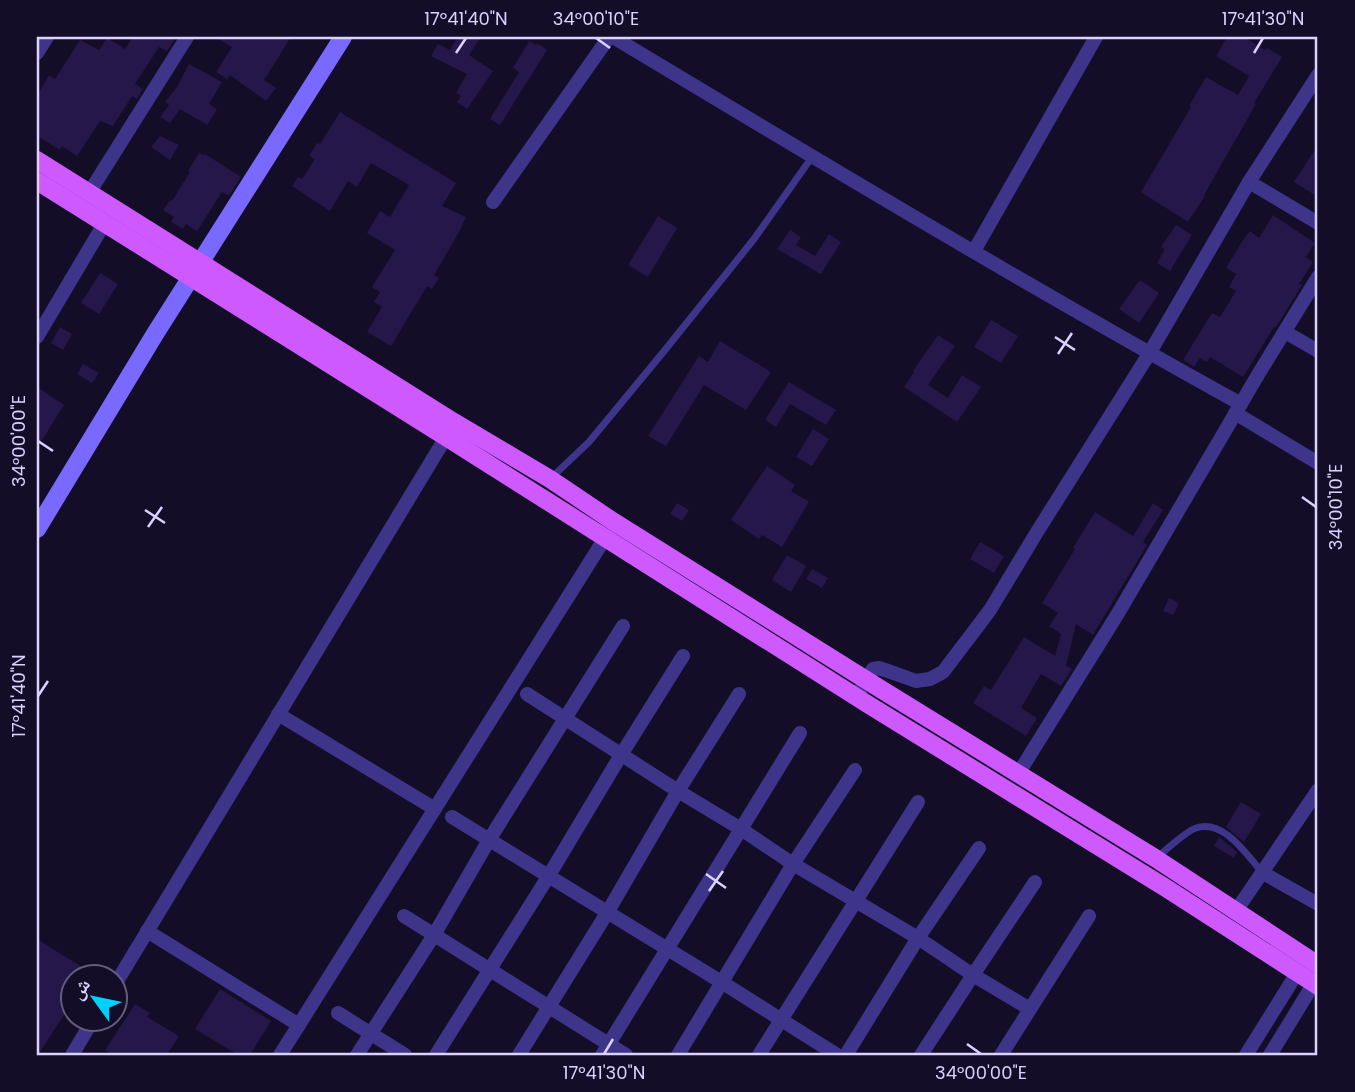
<svg xmlns="http://www.w3.org/2000/svg" width="1355" height="1092" font-family="Poppins,'Noto Naskh Arabic',sans-serif">
<style>
.building{fill:#251749}
.lines{fill:none;stroke-linecap:round;stroke-linejoin:round}
.lane{stroke:#3e348a;stroke-width:7}
.street{stroke:#3e348a;stroke-width:14}
.secondary{stroke:#7969ff;stroke-width:18}
.primary{stroke:#ce59ff;stroke-width:18}
.ticks{fill:none;stroke:#dbd2ff;stroke-width:2.5}
.neatline{fill:none;stroke:#dbd2ff;stroke-width:2.5}
.ticks-label{font-size:18px;text-anchor:middle;fill:#dbd2ff}
</style>
<rect width="100%" height="100%" fill="#130d27"/>
<g class="building">
<path d="M133,37H171L175,39L167,51L159,47L135,84L143,89L137,99L132,96L113,126L100,121L77,156L62,146L60,150L37,136V96L49,75L55,79L80,40L99,50L107,38L125,49Z"/>
<path d="M215,37H291L264,80L276,88L266,101L230,75L227,79L216,72L232,47Z"/>
<path d="M458,37H481L469,55L493,71L467,109L457,102L461,96L456,93L467,74L431,56L438,44L450,50Z"/>
<path d="M1227,37H1243L1265,50L1267,48L1282,57L1254,103L1256,104L1204,195L1205,196L1188,222L1141,192L1191,107L1189,106L1206,77L1238,95L1249,76L1216,56Z"/>
<path d="M529,41L536,45L537,43L547,50L500,125L490,119L519,72L513,68Z"/>
<path d="M189,64L222,82L209,104L217,109L207,125L180,109L170,123L160,117L169,105L165,102L177,87Z"/>
<path d="M340,112L456,183L442,206L466,217L458,234L434,275L439,278L432,289L427,286L391,346L367,332L382,307L374,302L380,292L372,287L395,250L367,233L380,211L390,217L409,185L371,163L357,187L348,181L330,211L292,186L298,177L302,179L315,159L309,156L317,143L320,144Z"/>
<path d="M160,136L179,145L170,160L151,147Z"/>
<path d="M1318,145V197L1294,182Z"/>
<path d="M199,153L204,155L205,154L241,177L229,196L222,192L197,231L186,224L183,229L171,222L174,217L163,210L170,200L172,201L190,172L188,171Z"/>
<path d="M1273,215L1315,243L1306,257L1313,262L1299,284L1302,285L1276,327H1274L1243,377L1210,357L1207,362L1200,358L1194,367L1183,360L1212,313L1220,317L1236,291L1229,287L1236,274L1226,268L1243,240L1250,231L1259,238Z"/>
<path d="M658,216L677,228L648,277L628,265Z"/>
<path d="M1176,225L1192,235L1170,271L1157,263L1165,249L1161,247Z"/>
<path d="M790,230L801,237L796,245L815,256L829,234L841,242L821,274L777,249Z"/>
<path d="M100,273L118,284L99,314L81,303Z"/>
<path d="M1140,280L1159,293L1139,323L1119,309Z"/>
<path d="M991,320L1018,336L1001,363L974,347Z"/>
<path d="M60,327L72,334L63,350L51,343Z"/>
<path d="M938,335L955,346L928,385L948,398L962,375L981,387L957,422L904,387L914,372L913,371Z"/>
<path d="M720,341L771,372L746,410L704,385L666,446L648,436L699,356L708,362Z"/>
<path d="M83,364L99,373L92,383L77,374Z"/>
<path d="M789,382L836,410L826,425L790,404L776,427L765,420Z"/>
<path d="M37,387L64,405L37,448Z"/>
<path d="M813,429L829,439L812,466L796,457Z"/>
<path d="M767,466L795,485L791,491L809,502L782,547L762,535L759,539L731,520Z"/>
<path d="M677,503L689,510L682,521L670,514Z"/>
<path d="M1153,503L1163,510L1143,542L1147,545L1093,635L1076,624L1066,666L1072,669L1061,686L1041,674L1021,708L1037,718L1026,736L973,703L984,686L991,690L1024,637L1055,656L1061,634L1049,626L1058,613L1042,603L1075,549L1073,548L1095,512L1133,536Z"/>
<path d="M980,542L1004,556L994,573L970,559Z"/>
<path d="M787,555L806,566L791,592L772,580Z"/>
<path d="M812,569L828,578L822,588L806,579Z"/>
<path d="M1169,598L1179,603L1173,615L1163,611Z"/>
<path d="M1241,802L1261,814L1244,842L1226,827Z"/>
<path d="M1219,837L1237,852L1234,858L1214,846Z"/>
<path d="M37,939L96,976H74V999L38,1055Z"/>
<path d="M220,989L271,1021L250,1055H238L195,1029Z"/>
<path d="M135,1004L150,1013L147,1017L179,1036L167,1055H113L105,1050Z"/>
</g>
<g class="lines">
<g class="lane">
<path d="M551,478L589,442L665,350L754,239L812,157"/>
<path d="M1156,858C1165,851 1186,831 1196,828C1224,819 1246,854 1262,872"/>
</g>
<g class="street">
<path d="M613,37C821,162 1029,287 1241,404"/>
<path d="M37,53L47,37"/>
<path d="M1249,182L1318,223"/>
<path d="M89,193L187,37"/>
<path d="M493,202L609,37"/>
<path d="M974,251L1096,37"/>
<path d="M1285,332L1318,351"/>
<path d="M37,337L104,224"/>
<path d="M1235,413L1318,463"/>
<path d="M527,694L678,791L741,829L793,864L918,938L973,975L1030,1009"/>
<path d="M856,697L873,669L879,668L888,671L916,681L930,679L943,672L990,610L1037,532L1149,354L1249,182L1318,75"/>
<path d="M278,714L435,809"/>
<path d="M1018,774L1117,615L1259,373L1318,277"/>
<path d="M452,817L723,983L837,1055"/>
<path d="M1263,873L1318,904"/>
<path d="M1236,911L1318,790"/>
<path d="M404,916L626,1055"/>
<path d="M147,931L299,1025"/>
<path d="M116,983L446,437"/>
<path d="M338,1013L405,1055"/>
<path d="M72,1055L94,1018"/>
<path d="M280,1055L605,538"/>
<path d="M357,1055L434,935L489,840L623,626"/>
<path d="M436,1055L548,877L621,755L683,656"/>
<path d="M519,1055L607,913L678,791L739,694"/>
<path d="M602,1055L800,733"/>
<path d="M678,1055L793,864L855,770"/>
<path d="M759,1055L918,802"/>
<path d="M846,1055L918,938L979,848"/>
<path d="M921,1055L973,975L1035,882"/>
<path d="M1001,1055L1089,916"/>
<path d="M1246,1055L1297,973"/>
<path d="M1270,1055L1314,983"/>
</g>
<path class="secondary" d="M37,529L155,334L343,37"/>
<g class="primary">
<path d="M37,160L454,422L550,479L614,522L879,688L1155,858L1318,965"/>
<path d="M37,181L446,437L869,705L1166,888L1318,986"/>
</g>
</g>
<path class="ticks" d="M596,38L610,48M456,53L466,38M1254,53L1263,38M1055,337L1075,350M1058,354L1072,333M38,441L53,451M1302,497L1316,507M145,510L165,523M148,527L162,507M38,696L48,681M706,874L726,888M709,891L723,871M967,1044L981,1054M604,1054L613,1039"/>
<rect width="1355" height="1092" fill="none" stroke="#130d27" stroke-width="77"/>
<g transform="translate(94 998) rotate(303)"><circle r="33" fill="#130d27" stroke="#635c7d" stroke-width="2"/>
<path d="M0-5L12 26L0 18L-12 26Z" fill="#00d0fd"/>
<text y="-10" font-size="19" font-weight="bold" text-anchor="middle" fill="#dbd2ff">ش</text>
</g>
<rect x="38" y="38" width="1278" height="1016" class="neatline"/>
<g class="ticks-label">
<text x="466" y="25">17°41'40"N</text>
<text x="596" y="25">34°00'10"E</text>
<text x="1263" y="25">17°41'30"N</text>
<text transform="translate(19 441) rotate(-90)" y="6">34°00'00"E</text>
<text transform="translate(1336 507) rotate(-90)" y="6">34°00'10"E</text>
<text transform="translate(19 696) rotate(-90)" y="6">17°41'40"N</text>
<text x="604" y="1079">17°41'30"N</text>
<text x="981" y="1079">34°00'00"E</text>
</g>
</svg>
